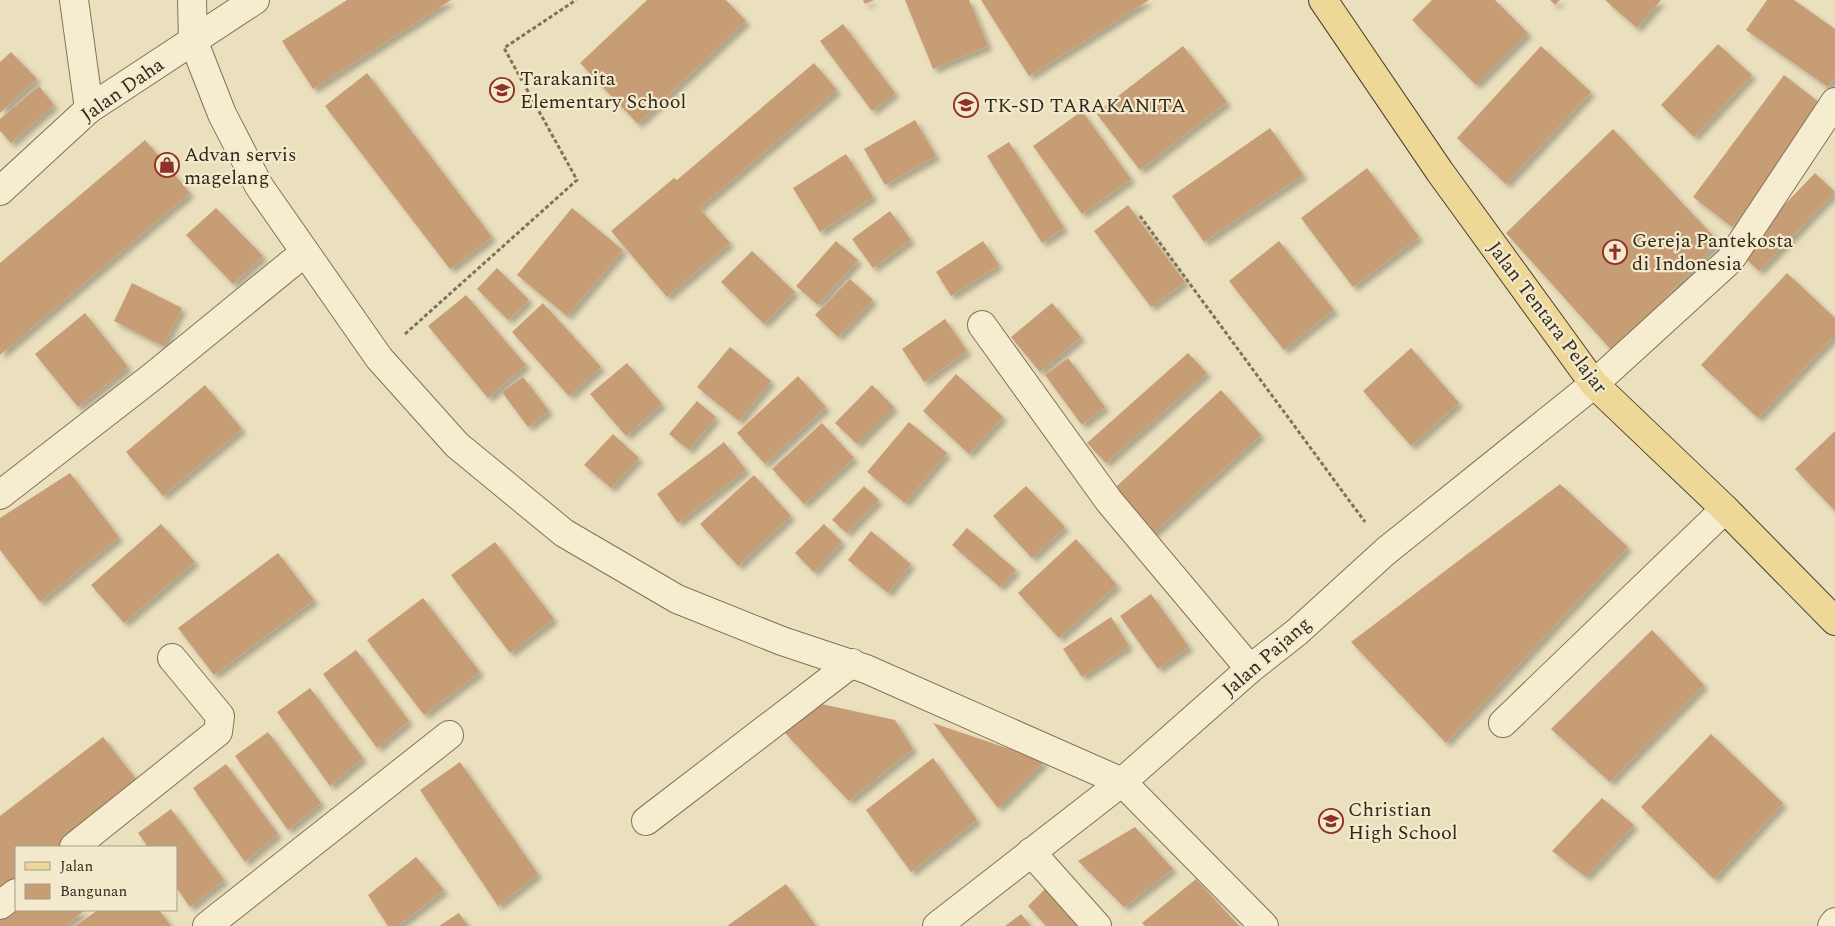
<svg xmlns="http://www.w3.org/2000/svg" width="1835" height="926" font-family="Spectral,serif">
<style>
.building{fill:#c79d76;filter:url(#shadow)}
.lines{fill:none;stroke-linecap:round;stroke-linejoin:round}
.minor-casing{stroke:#827158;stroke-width:30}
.major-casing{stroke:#503f2c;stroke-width:30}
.path{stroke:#827158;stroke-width:3;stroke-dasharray:4 2.5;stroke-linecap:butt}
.minor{stroke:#f6edd1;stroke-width:28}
.major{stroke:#eed897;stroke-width:28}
.labels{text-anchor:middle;stroke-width:4.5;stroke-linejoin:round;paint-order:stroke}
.poi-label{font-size:20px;fill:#32281c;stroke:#f3eacd;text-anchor:start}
.street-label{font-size:20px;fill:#32281c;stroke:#f3eacd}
</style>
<defs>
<filter id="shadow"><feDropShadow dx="4.5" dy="4.5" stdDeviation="2.5" flood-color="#0004"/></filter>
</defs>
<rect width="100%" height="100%" fill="#ebe0be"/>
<g class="building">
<path d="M347,0H451L313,89L282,41Z"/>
<path d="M647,0H726L746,21L638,124L580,63Z"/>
<path d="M863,0H874L865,4Z"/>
<path d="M905,0H969L988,46L933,69Z"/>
<path d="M981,0H1149L1029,76Z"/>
<path d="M1432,0H1495L1528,33L1476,85L1412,20Z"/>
<path d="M1550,0H1560L1555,5Z"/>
<path d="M1605,0H1661L1637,28Z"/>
<path d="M1767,0H1794L1835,29V77L1828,87L1746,30Z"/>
<path d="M843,24L895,93L872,111L820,41Z"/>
<path d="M1718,44L1752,75L1694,137L1661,105Z"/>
<path d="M1183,46L1227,102L1140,170L1096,113Z"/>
<path d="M1541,46L1591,92L1506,184L1457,138Z"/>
<path d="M11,52L37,79L0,113V62Z"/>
<path d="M814,63L837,90L699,208L730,243L667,297L611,231L674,178L677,180Z"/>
<path d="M367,73L492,237L450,269L325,106Z"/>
<path d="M1784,75L1824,106L1732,227L1693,197Z"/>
<path d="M39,86L54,105L11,143L0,131V119Z"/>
<path d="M1082,111L1131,179L1082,214L1033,146Z"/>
<path d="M915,120L936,156L885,185L864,149Z"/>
<path d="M1270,128L1303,175L1204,242L1172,196Z"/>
<path d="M1613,129L1718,241L1614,353L1506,233Z"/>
<path d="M145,140L190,193L0,355V263Z"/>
<path d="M1009,142L1064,228L1042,243L987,156Z"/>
<path d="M846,154L873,197L820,232L793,188Z"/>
<path d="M1367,168L1419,237L1353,287L1301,218Z"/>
<path d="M1815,173L1835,192L1759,271L1739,252Z"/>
<path d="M1128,205L1185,282L1151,307L1094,231Z"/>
<path d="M216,208L263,256L233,284L186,235Z"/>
<path d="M572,208L623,250L567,316L517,275Z"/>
<path d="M890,211L911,240L873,268L852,239Z"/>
<path d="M836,241L858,260L818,305L796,286Z"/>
<path d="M983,241L999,265L951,296L936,272Z"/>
<path d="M1279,241L1334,310L1284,350L1229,281Z"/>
<path d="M752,251L795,292L764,324L721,282Z"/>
<path d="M497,268L529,300L508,320L477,289Z"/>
<path d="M1787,273L1835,318V335L1758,418L1701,365Z"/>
<path d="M850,279L873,300L838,337L815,315Z"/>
<path d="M132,283L182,308L163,346L114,321Z"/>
<path d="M466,295L526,365L488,398L428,326Z"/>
<path d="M543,303L601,367L569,396L512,332Z"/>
<path d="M1052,303L1081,337L1040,372L1011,337Z"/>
<path d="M85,313L128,367L78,407L35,354Z"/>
<path d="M945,319L967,351L924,382L902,349Z"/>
<path d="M730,347L771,381L739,421L697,387Z"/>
<path d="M1411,348L1459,403L1411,446L1363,391Z"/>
<path d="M1188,353L1207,373L1106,463L1087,443Z"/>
<path d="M1068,358L1105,407L1082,425L1045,375Z"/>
<path d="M627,363L662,404L626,436L590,394Z"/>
<path d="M956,374L1003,417L969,454L923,411Z"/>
<path d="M798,376L826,407L765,464L737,433Z"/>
<path d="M523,377L549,411L528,427L502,392Z"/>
<path d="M205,385L242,429L163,496L126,452Z"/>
<path d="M872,385L894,407L857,444L835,423Z"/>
<path d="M1221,390L1261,435L1146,540L1106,496Z"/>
<path d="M697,401L716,417L689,450L669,434Z"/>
<path d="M909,422L947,453L905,503L867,472Z"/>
<path d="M822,423L854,458L804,504L772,469Z"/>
<path d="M1835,431V511L1795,469Z"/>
<path d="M613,434L639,458L611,488L584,465Z"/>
<path d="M724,442L746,470L678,523L657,494Z"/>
<path d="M70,473L119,537L40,602L0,550V518Z"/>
<path d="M754,475L791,516L738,566L700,524Z"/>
<path d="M1560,484L1628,547L1446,743L1351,642Z"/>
<path d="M864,486L879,500L847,533L832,520Z"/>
<path d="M1026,486L1065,527L1032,558L993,516Z"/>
<path d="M161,524L195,562L124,623L91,585Z"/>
<path d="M824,524L842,542L814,572L795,553Z"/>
<path d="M967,528L1016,570L1000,587L952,545Z"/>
<path d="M871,531L911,564L888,593L848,560Z"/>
<path d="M1076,539L1117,585L1059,638L1018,593Z"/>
<path d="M495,542L554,619L510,653L451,575Z"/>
<path d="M278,553L314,600L214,675L178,628Z"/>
<path d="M1151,594L1189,647L1158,669L1120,616Z"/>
<path d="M423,598L480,672L424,715L367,640Z"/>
<path d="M1111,617L1129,646L1082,677L1063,649Z"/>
<path d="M1652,630L1704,685L1610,782L1551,729Z"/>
<path d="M356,650L409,721L377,748L323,674Z"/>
<path d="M310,688L363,758L330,786L277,712Z"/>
<path d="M812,702L895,720L913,749L849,801L785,733Z"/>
<path d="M933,723L1045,761L998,808Z"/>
<path d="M268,732L321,803L288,830L235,756Z"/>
<path d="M1711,734L1783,803L1714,879L1641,807Z"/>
<path d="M103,737L144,789L69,847H16V888L0,900V816Z"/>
<path d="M933,758L977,820L911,872L866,810Z"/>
<path d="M460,762L538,874L498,906L420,790Z"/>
<path d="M226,764L278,834L245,862L193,788Z"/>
<path d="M1602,798L1634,825L1586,877L1552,851Z"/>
<path d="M171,809L224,880L190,907L176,887V847H148L138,833Z"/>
<path d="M1135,827L1173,869L1124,907L1078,861Z"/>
<path d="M416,857L444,890L398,926H388L368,895Z"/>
<path d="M1196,879L1239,926H1145L1142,923Z"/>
<path d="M786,884L816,926H727Z"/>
<path d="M1049,885L1084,926H1046L1028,906Z"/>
<path d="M16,910H85L65,926H0V915Z"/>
<path d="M98,910H159L171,926H75Z"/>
<path d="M459,913L468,926H439Z"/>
<path d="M1021,914L1031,926H1005Z"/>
</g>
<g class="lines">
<defs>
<g id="minor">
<path d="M74,0L89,109"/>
<path d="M192,0L193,40L222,114L259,186L379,358L457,445L564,533L677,599L782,641L866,669L1122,782L1264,926"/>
<path d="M0,191L89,109L255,0"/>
<path d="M982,325L1109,501L1250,669"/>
<path d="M0,495L152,377L304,253"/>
<path d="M1503,723L1725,509"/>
<path d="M646,821L852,663"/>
<path d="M74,847L218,732L220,716L172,658"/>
<path d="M1031,852L1097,926"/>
<path d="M0,905L16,893"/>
<path d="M207,926L449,735"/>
<path d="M937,926L1122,782L1250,669L1297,632L1386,551L1594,384L1730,260L1835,102"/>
<path d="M1832,926L1835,922"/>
</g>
<path id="major" d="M1323,0L1440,172L1594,384L1725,509L1835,621"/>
</defs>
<use href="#minor" class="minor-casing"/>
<use href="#major" class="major-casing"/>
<g class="path">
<path d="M1140,216L1365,522"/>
<path d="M405,334L577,180L504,48L576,0"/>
</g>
<use href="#minor" class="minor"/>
<use href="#major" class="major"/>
</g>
<defs>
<symbol id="school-ring" viewBox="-11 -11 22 22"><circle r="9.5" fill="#f3eacd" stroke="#8e302b" stroke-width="1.5"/><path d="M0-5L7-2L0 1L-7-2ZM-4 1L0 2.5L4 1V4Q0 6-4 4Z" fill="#8e302b"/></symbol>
<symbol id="shop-ring" viewBox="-11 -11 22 22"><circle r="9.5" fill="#f3eacd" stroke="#8e302b" stroke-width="1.5"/><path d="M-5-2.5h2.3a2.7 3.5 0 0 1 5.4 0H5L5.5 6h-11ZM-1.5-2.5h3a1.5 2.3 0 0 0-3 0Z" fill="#8e302b"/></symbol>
<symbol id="church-ring" viewBox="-11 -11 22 22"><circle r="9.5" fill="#f3eacd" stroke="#8e302b" stroke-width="1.5"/><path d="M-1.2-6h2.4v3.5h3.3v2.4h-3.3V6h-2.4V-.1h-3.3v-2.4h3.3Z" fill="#8e302b"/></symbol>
</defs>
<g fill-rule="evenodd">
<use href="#school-ring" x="488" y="76" width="28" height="28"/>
<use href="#school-ring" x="952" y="91" width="28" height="28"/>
<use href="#shop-ring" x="153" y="151" width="28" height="28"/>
<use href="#church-ring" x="1601" y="238" width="28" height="28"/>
<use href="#school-ring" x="1317" y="807" width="28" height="28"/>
</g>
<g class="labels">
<g class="poi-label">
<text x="520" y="85">Tarakanita<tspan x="520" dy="23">Elementary School</tspan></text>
<text x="984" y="112">TK-SD TARAKANITA</text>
<text x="184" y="161">Advan servis<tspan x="184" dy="23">magelang</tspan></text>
<text x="1632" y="247">Gereja Pantekosta<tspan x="1632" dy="23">di Indonesia</tspan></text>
<text x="1348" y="816">Christian<tspan x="1348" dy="23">High School</tspan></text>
</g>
<g class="street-label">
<text transform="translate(122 89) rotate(-35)" y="7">Jalan Daha</text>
<text transform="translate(1548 317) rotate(53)" y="7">Jalan Tentara Pelajar</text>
<text transform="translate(1266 656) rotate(-41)" y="7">Jalan Pajang</text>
</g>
</g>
<rect x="15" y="846" width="162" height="65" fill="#f3eacd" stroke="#a69c86"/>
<rect x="25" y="862" width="25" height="8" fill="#eed897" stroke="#a69c86"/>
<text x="60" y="871" font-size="15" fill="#32281c">Jalan</text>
<rect x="25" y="884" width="25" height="15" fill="#c79d76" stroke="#a69c86"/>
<text x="60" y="896" font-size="15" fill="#32281c">Bangunan</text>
</svg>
